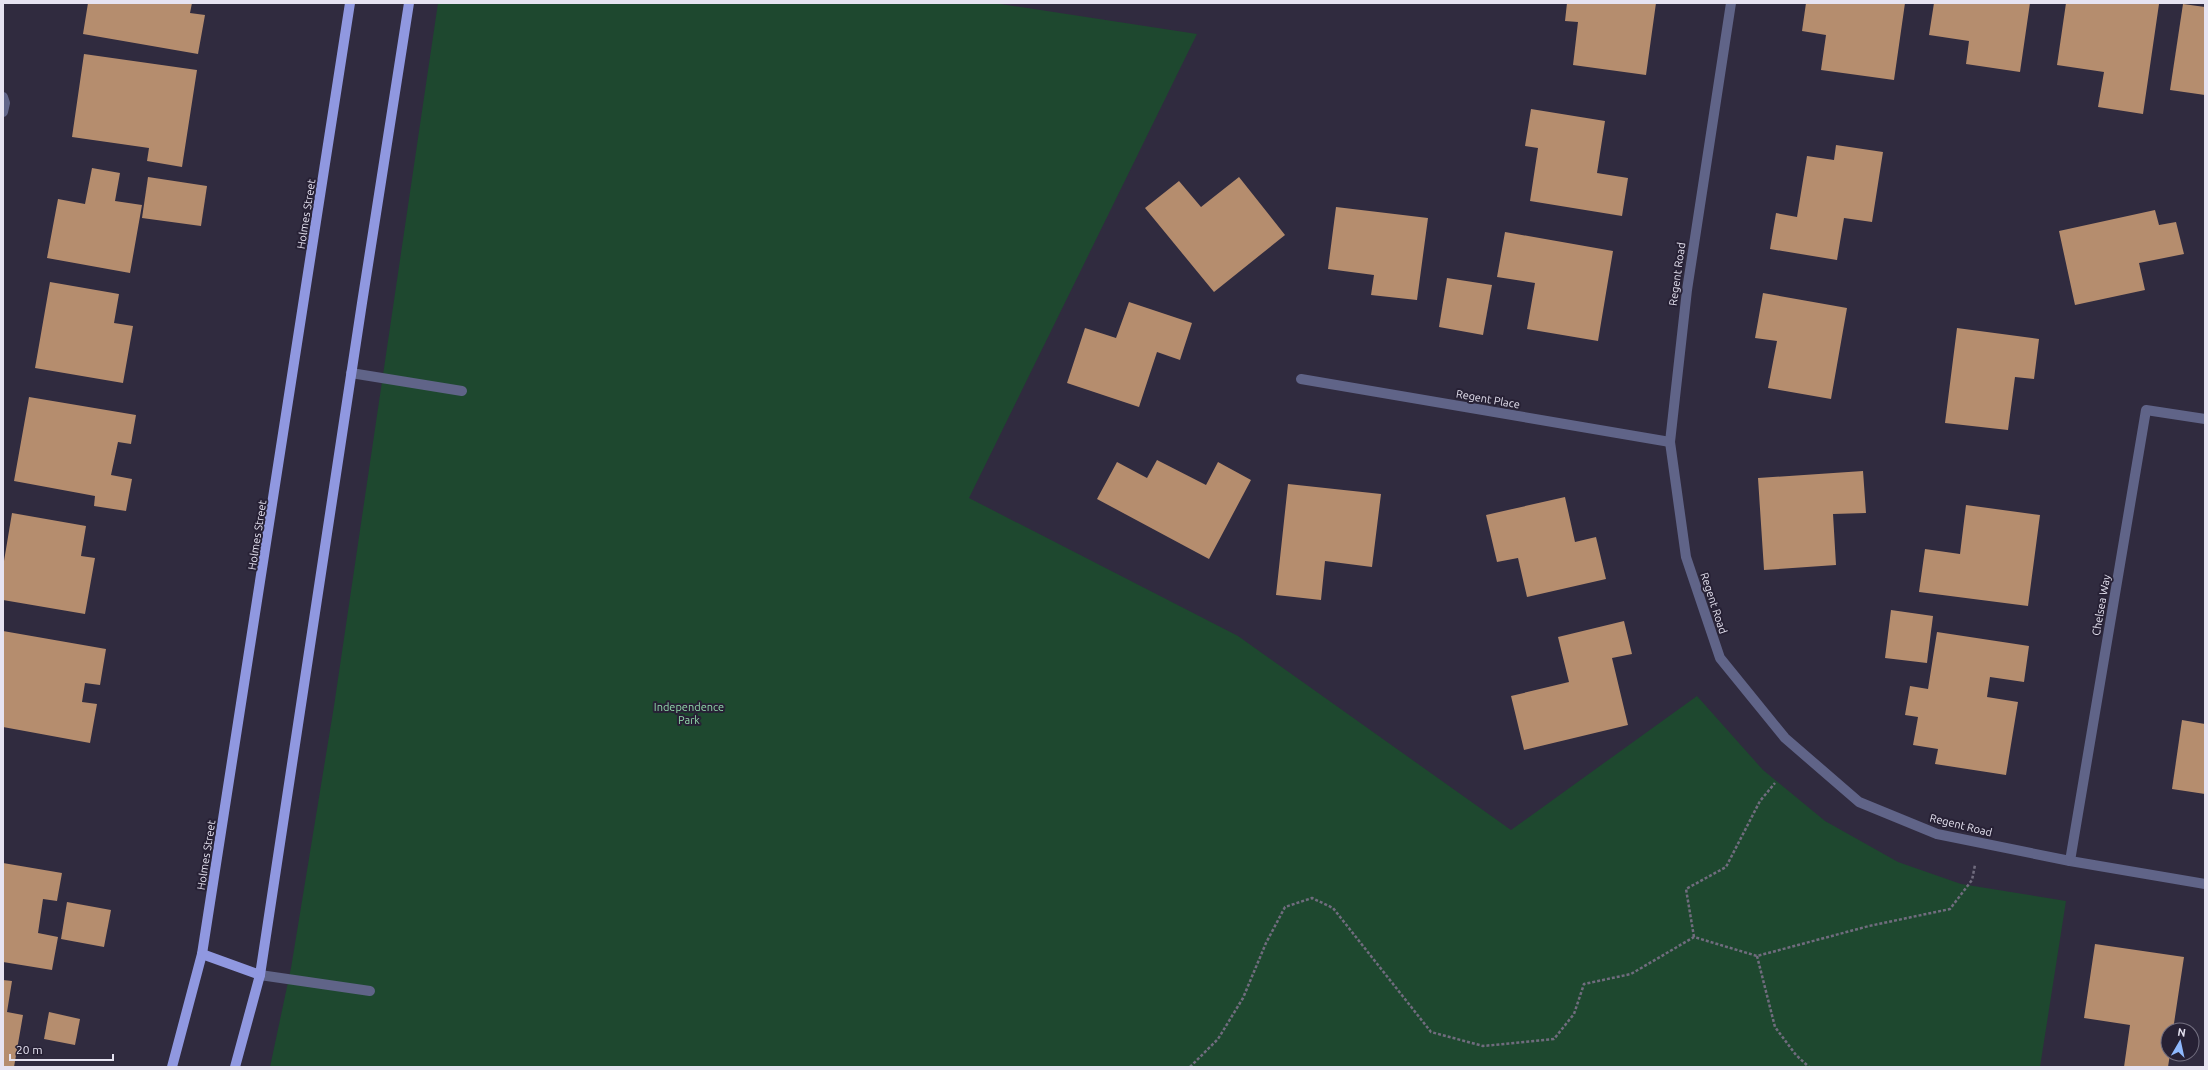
<svg xmlns="http://www.w3.org/2000/svg" width="2208" height="1070" font-family="Ubuntu,sans-serif">
<style>
.green{fill:#1e482f}
.building{fill:#b58d6e}
.lines{fill:none;stroke-linecap:round;stroke-linejoin:round}
.path{stroke:#706c7e;stroke-width:2.5;stroke-dasharray:3 2;stroke-linecap:butt}
.minor{stroke:#606488;stroke-width:10}
.major{stroke:#9098e0;stroke-width:10}
.labels{text-anchor:middle;stroke-width:4;stroke-linejoin:round;paint-order:stroke}
.street-label{font-size:11px;fill:#e6e3f1;stroke:#272135}
.park-label{font-size:11px;fill:#91d7aa;stroke:#272135}
</style>
<rect width="100%" height="100%" fill="#302b3f"/>
<path class="green" d="M438,3H994L1197,34L969,498L1238,636L1511,830L1697,696L1763,770L1825,821L1898,862L1961,884L2066,901L2040,1067H270L291,968L334,706Z"/>
<g class="building">
<path d="M88,3H192L190,13L205,15L198,54L83,34Z"/>
<path d="M1567,3H1656L1646,75L1573,65L1578,22L1565,21Z"/>
<path d="M1806,3H1905L1894,80L1821,70L1826,35L1802,31Z"/>
<path d="M1934,3H2030L2020,72L1966,64L1969,41L1929,35Z"/>
<path d="M2066,3L2159,4L2143,114L2098,107L2104,72L2057,65Z"/>
<path d="M2183,4L2205,7V95L2170,90Z"/>
<path d="M84,54L197,70L182,167L147,161L149,148L72,137Z"/>
<path d="M1531,109L1605,121L1597,173L1628,178L1622,216L1530,201L1538,148L1525,146Z"/>
<path d="M1836,145L1883,152L1872,222L1844,218L1837,260L1770,249L1776,213L1797,217L1807,156L1834,160Z"/>
<path d="M92,168L120,173L115,201L142,205L130,273L47,258L58,199L85,204Z"/>
<path d="M148,177L207,186L201,226L142,218Z"/>
<path d="M1239,177L1285,235L1214,292L1145,208L1179,181L1201,207Z"/>
<path d="M1336,207L1428,218L1417,300L1371,295L1374,275L1328,269Z"/>
<path d="M2155,210L2159,225L2176,222L2184,254L2139,263L2145,290L2075,305L2059,231Z"/>
<path d="M1505,232L1613,251L1598,341L1527,329L1535,283L1497,277Z"/>
<path d="M1447,278L1492,285L1483,335L1439,327Z"/>
<path d="M50,282L119,294L114,323L133,326L123,383L35,368Z"/>
<path d="M1763,293L1847,308L1831,399L1768,388L1777,341L1755,338Z"/>
<path d="M1129,302L1192,323L1180,360L1157,352L1139,407L1067,383L1085,328L1116,338Z"/>
<path d="M1957,328L2039,339L2034,379L2015,377L2008,430L1945,423Z"/>
<path d="M29,397L136,415L131,444L118,442L111,475L132,479L126,511L94,506L95,496L14,481Z"/>
<path d="M1157,460L1206,485L1218,462L1251,480L1209,559L1097,499L1117,462L1147,478Z"/>
<path d="M1863,471L1866,513L1833,514L1836,565L1764,570L1758,478Z"/>
<path d="M1288,484L1381,494L1372,567L1325,561L1321,600L1276,595Z"/>
<path d="M1565,497L1575,542L1596,537L1606,579L1527,597L1518,558L1497,562L1486,515Z"/>
<path d="M1966,505L2040,515L2028,606L1919,592L1925,549L1960,554Z"/>
<path d="M12,513L86,526L81,556L95,558L85,614L3,600V567Z"/>
<path d="M1891,610L1933,616L1927,663L1885,658Z"/>
<path d="M1624,621L1632,654L1612,658L1628,725L1524,750L1511,696L1569,682L1558,637Z"/>
<path d="M3,631L106,649L100,685L85,683L82,702L97,704L90,743L3,727Z"/>
<path d="M1937,632L2029,646L2024,682L1990,677L1987,697L2018,702L2006,775L1935,764L1938,749L1913,745L1918,717L1905,715L1910,686L1928,689Z"/>
<path d="M2182,720L2205,724V794L2172,789Z"/>
<path d="M3,863L62,873L57,901L43,899L38,933L58,937L52,970L3,962Z"/>
<path d="M67,902L111,910L104,947L61,939Z"/>
<path d="M2095,944L2184,957L2173,1030H2168V1054H2170L2168,1067H2124L2130,1025L2084,1018Z"/>
<path d="M3,980L12,981L7,1012L23,1015L14,1067H3Z"/>
<path d="M49,1012L80,1019L75,1045L44,1039Z"/>
</g>
<g class="lines">
<g class="path">
<path d="M1694,937L1686,889L1726,867L1760,801L1775,783"/>
<path d="M1757,956L1775,1027L1796,1055L1809,1067"/>
<path d="M1190,1067L1218,1039L1243,998L1266,943L1285,907L1312,898L1333,908L1431,1032L1483,1046L1554,1039L1574,1014L1584,984L1631,974L1694,937L1757,956L1869,926L1950,909L1972,880L1975,865"/>
</g>
<g class="minor">
<path d="M1731,3L1687,290L1670,442L1686,557L1720,658L1785,738L1859,802L1937,834L2070,861L2205,884"/>
<path d="M3,97L5,103L3,112"/>
<path d="M351,373L462,391"/>
<path d="M1301,379L1670,442"/>
<path d="M2070,861L2146,410L2205,419"/>
<path d="M260,975L370,991"/>
</g>
<g class="major">
<path d="M202,954L260,975"/>
<path d="M172,1067L202,954L350,3"/>
<path d="M235,1067L260,975L362,303L409,3"/>
</g>
</g>
<g class="labels">
<g class="street-label">
<text transform="translate(306 214) rotate(-81)" y="4">Holmes Street</text>
<text transform="translate(1677 274) rotate(-82)" y="4">Regent Road</text>
<text transform="translate(1488 399) rotate(10)" y="4">Regent Place</text>
<text transform="translate(257 535) rotate(-81)" y="4">Holmes Street</text>
<text transform="translate(1714 603) rotate(72)" y="4">Regent Road</text>
<text transform="translate(2101 605) rotate(-80)" y="4">Chelsea Way</text>
<text transform="translate(1961 825) rotate(14)" y="4">Regent Road</text>
<text transform="translate(206 855) rotate(-81)" y="4">Holmes Street</text>
</g>
<g class="park-label">
<text x="689" y="711">Independence<tspan x="689" dy="13">Park</tspan></text>
</g>
</g>
<rect width="2208" height="1070" fill="none" stroke="#e6e3f1" stroke-width="8"/>
<g transform="translate(2180 1042) rotate(9)"><circle r="19" fill="#272135" stroke="#736f80"/>
<path d="M0-3L7 15L0 10L-7 15Z" fill="#8fb8fd"/>
<text y="-6" font-size="11" font-weight="bold" text-anchor="middle" fill="#e6e3f1">N</text>
</g>
<path d="M10 1054v6h103v-6" fill="none" stroke="#e6e3f1" stroke-width="2"/>
<text x="16" y="1054" font-size="12" fill="#e6e3f1" stroke="#272135" stroke-width="3" paint-order="stroke">20 m</text>
</svg>
